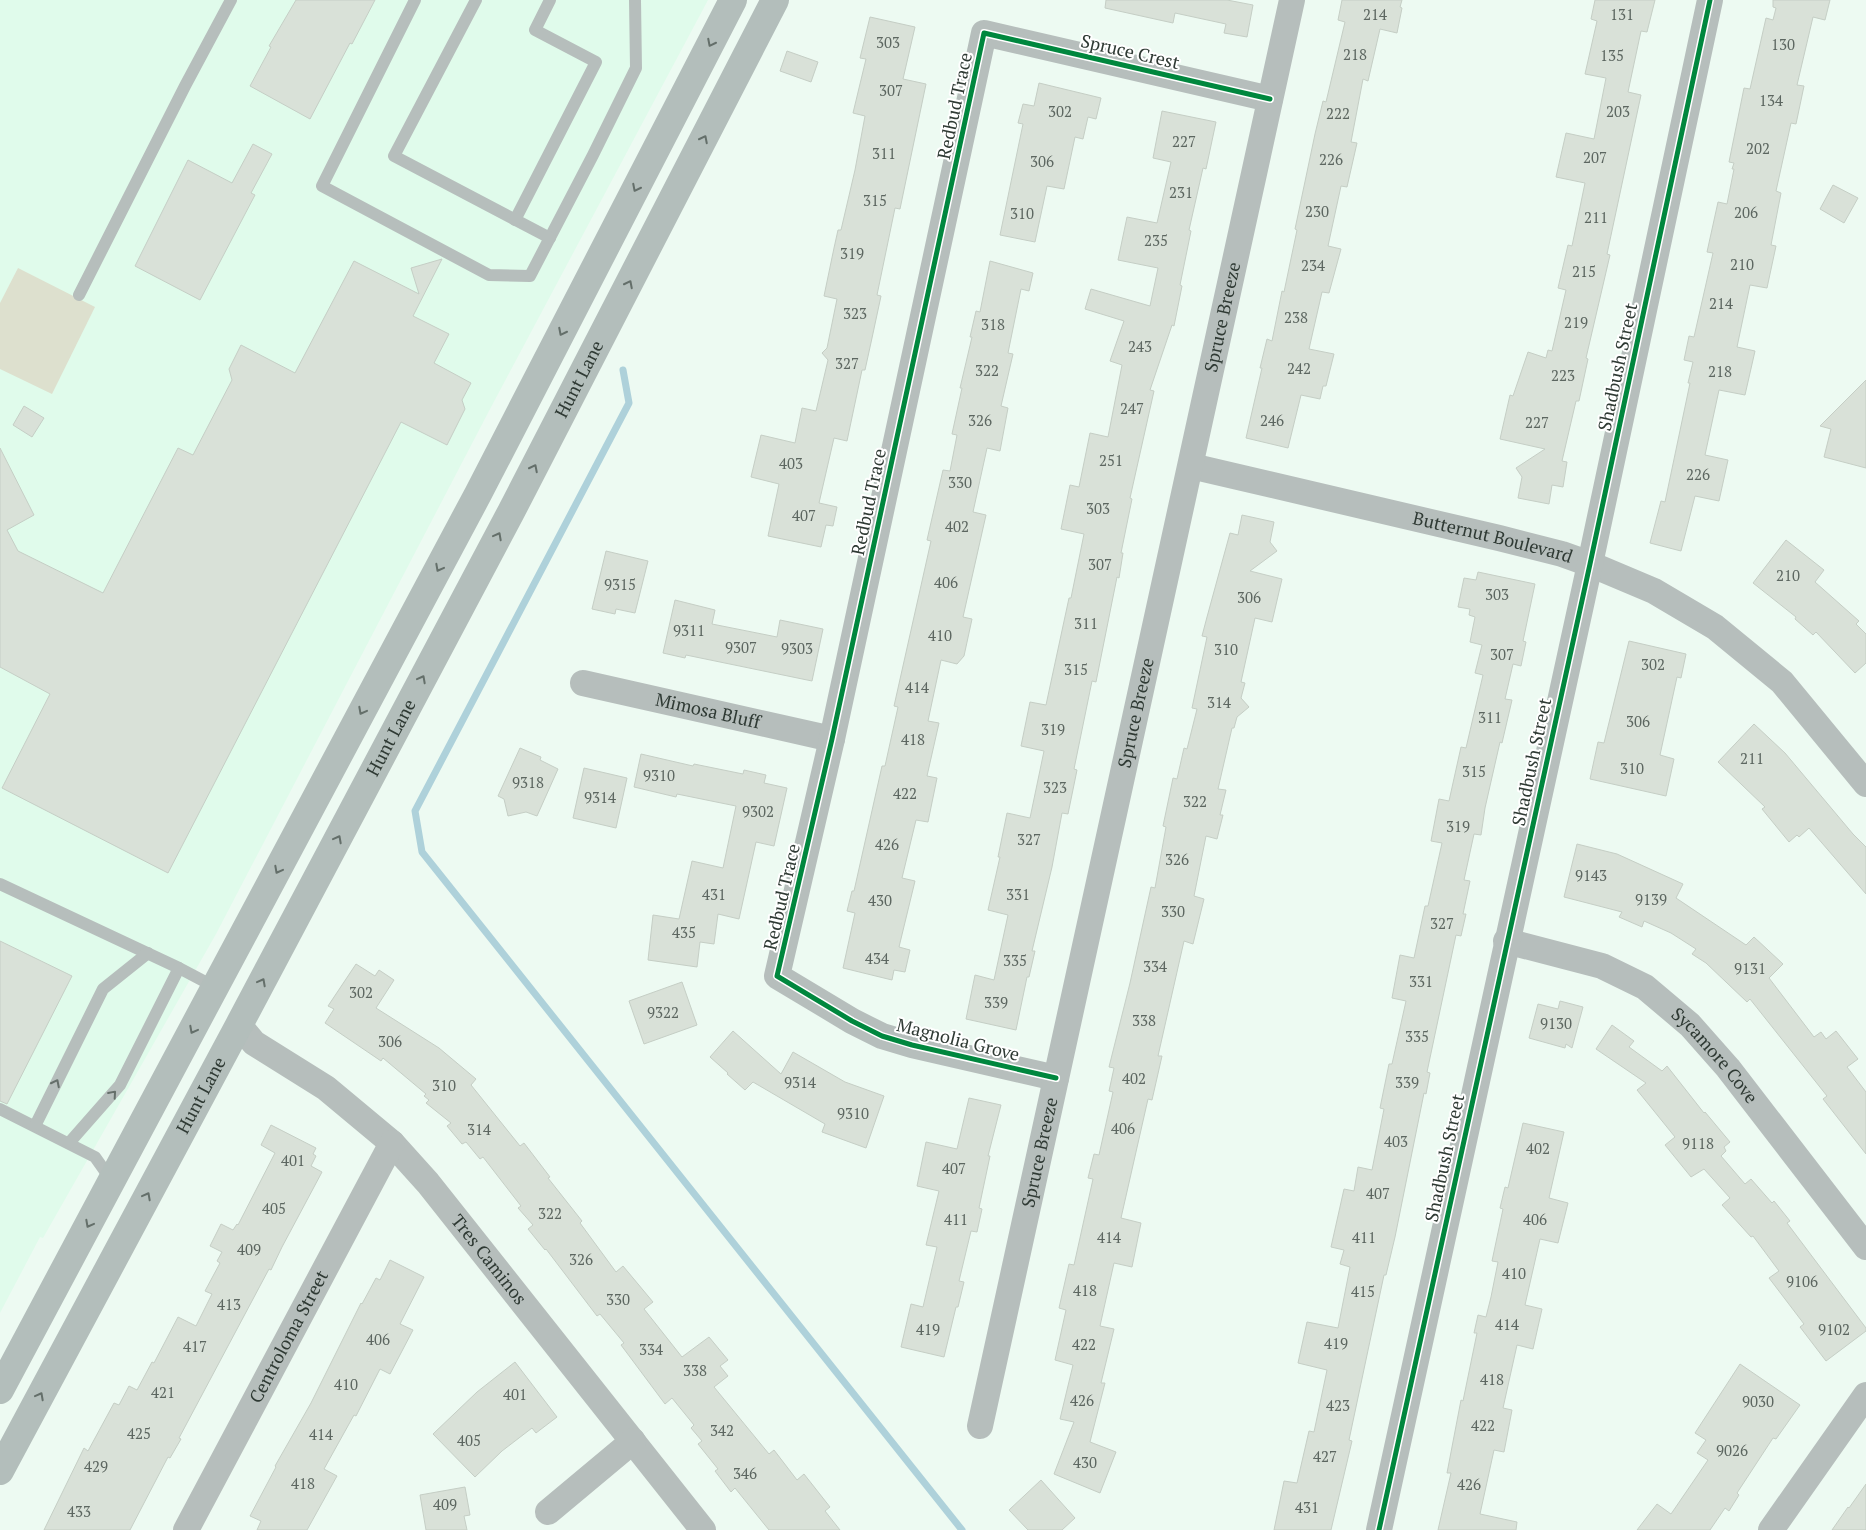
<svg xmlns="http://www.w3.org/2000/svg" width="1866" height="1530" font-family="'PT Serif',serif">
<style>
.built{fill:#e0fbeb}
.green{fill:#dde0ce}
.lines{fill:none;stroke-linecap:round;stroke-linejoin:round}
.stream{stroke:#aed1da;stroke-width:7}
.building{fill:#d9e1d8;stroke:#c5cec5}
.lane{stroke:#b6bebc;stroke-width:12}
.street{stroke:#b6bebc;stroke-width:26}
.secondary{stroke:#b3bebb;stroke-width:28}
.cycleway-casing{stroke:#fff;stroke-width:8}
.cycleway{stroke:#00873e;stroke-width:5}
.oneway{stroke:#646f6a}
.oneway2{stroke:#656f6a}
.labels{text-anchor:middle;stroke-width:4;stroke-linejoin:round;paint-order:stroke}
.number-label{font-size:15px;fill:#5c6660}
.street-label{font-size:18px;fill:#2f3a34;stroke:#fff}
</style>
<rect width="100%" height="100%" fill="#edfaf2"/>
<path class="built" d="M0,0H708L489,411L216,934L43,1238L40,1237L0,1313Z"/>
<path class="green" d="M18,268L95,307L52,394L0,369V303Z"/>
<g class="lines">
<path class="stream" d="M623,370L629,403L415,811L422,852L962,1530"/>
</g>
<g class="building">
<path d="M296,0H375L352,44L350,43L310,119L250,86L271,47L269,46Z"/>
<path d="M1106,0H1227L1253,5L1247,37L1224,33L1226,24L1175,13L1173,23L1105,8Z"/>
<path d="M1342,0H1402L1400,7L1402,8L1397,33L1380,29L1368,81L1363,79L1351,142L1357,143L1347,187L1341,186L1328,246L1341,249L1329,293L1322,292L1309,349L1334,354L1326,386H1323L1320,399L1301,395L1288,448L1246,438L1262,368H1260L1267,339L1272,341L1282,291L1284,292L1297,230L1295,229L1315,134L1323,101L1326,102L1345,22L1338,20Z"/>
<path d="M1595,0H1655L1647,32L1641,31L1628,92L1641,95L1607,254L1610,255L1586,358L1588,359L1579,401H1576L1562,461L1567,462L1563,487L1552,485L1549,504L1518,498L1522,477L1516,468L1545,449L1500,439L1510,395L1513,396L1528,352L1546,358L1548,350L1552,351L1566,290L1558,288L1568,245L1572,246L1585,183L1556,177L1566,133L1594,139L1606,78L1585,74L1597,21L1591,19Z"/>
<path d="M1773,0H1830L1825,20L1813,17L1797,85L1804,86L1796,124L1791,123L1776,191L1781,193L1771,245L1776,246L1767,288L1750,285L1737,347L1755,351L1745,395L1719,390L1705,455L1728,460L1719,501L1695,496L1681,551L1650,543L1661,501L1665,502L1690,383H1688L1693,362L1684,360L1689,336L1694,337L1713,253L1707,252L1718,202L1727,204L1734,169H1732L1734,163L1729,162L1744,88L1750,89L1766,18L1773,20L1776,8L1773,7Z"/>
<path d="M870,17L915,27L903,79L926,84L900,209L895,208L877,295L881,296L872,338L865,370H862L847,441L834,438L819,503L837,507L833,526L826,525L821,547L768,536L779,484L751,477L761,435L795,443L802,408L816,411L828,360L822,353L827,348L837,299L824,296L834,248L838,230H841L855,170L865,116L853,113L866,59L860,58Z"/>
<path d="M787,51L818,62L811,82L780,71Z"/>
<path d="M1039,83L1101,98L1096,119L1088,117L1083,139L1075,137L1064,189L1047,186L1035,242L1000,235L1023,124L1018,123L1023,104L1034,106Z"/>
<path d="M1162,111L1216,122L1206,169L1203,168L1189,230L1191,231L1180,285L1182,286L1174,326L1172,325L1150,390L1154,391L1130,498L1132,499L1121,553H1123L1119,578L1117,577L1096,682L1092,681L1074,769L1077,770L1068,814L1062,813L1052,867L1032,951H1035L1029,977H1027L1016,1030L966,1019L975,975L994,980L1008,915L988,910L1000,857H998L1007,813L1030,818L1044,751L1021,746L1030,702L1046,705L1069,598H1071L1084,534L1061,529L1070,485L1079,487L1090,433L1108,437L1122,365L1110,361L1124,321L1085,309L1091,289L1150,306L1158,268L1118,260L1127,217L1157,223L1171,162L1153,158Z"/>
<path d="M253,144L272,154L251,193L255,195L200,300L135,266L188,160L232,183Z"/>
<path d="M1833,185L1858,198L1844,223L1820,209Z"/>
<path d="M442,259L413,316L449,334L434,363L471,383L462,400L465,409L447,445L401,422L168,873L2,788L50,694L0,667V448L34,515L7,530L18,551L103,593L178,448L193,455L232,380L229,369L241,345L295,373L354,261L419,294L411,268Z"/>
<path d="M990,261L1033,273L1029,291L1021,289L1008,353L1013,354L1001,406L1008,408L1000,451L987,448L973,512L986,515L963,617L972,619L964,656L957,664L941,660L928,721L939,723L927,776L937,778L928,822L916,820L902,878L915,881L899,947L910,950L905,972L894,970L892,980L843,968L855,913L847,911L852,891H854L882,766H885L898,707L894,706L931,541L927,540L943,470L950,471L957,435L952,434L962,388H960L972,337H970L976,311L980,312Z"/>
<path d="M1866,380V468L1824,457L1831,429L1820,426Z"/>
<path d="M24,406L44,418L32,437L13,425Z"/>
<path d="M1242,515L1274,522L1270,542L1277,551L1250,571L1282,579L1272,622L1255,618L1241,682L1245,683L1241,698L1249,707L1237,717L1234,728H1232L1218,789L1226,790L1220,815H1223L1217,839L1206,836L1194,896L1204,899L1193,944L1184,941L1158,1056H1162L1152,1100L1148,1099L1121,1218L1141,1223L1132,1267L1114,1263L1100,1326L1114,1329L1101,1383H1105L1090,1442L1116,1452L1100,1493L1054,1474L1074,1422L1060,1419L1073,1365L1055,1360L1066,1310L1059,1308L1069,1264L1074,1265L1093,1179L1088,1178L1094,1154L1099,1155L1113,1092L1109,1091L1114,1068L1109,1067L1130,983L1151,887L1155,888L1166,827L1163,826L1173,778L1177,779L1184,748L1187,749L1197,709L1192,708L1207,637L1202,636L1207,617L1230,533L1238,535Z"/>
<path d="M1786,540L1824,570L1815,582L1859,621L1856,624L1866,634V663L1855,673L1816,632L1813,635L1795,619L1796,617L1753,583Z"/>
<path d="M606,551L648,561L635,613L616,609L615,614L592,609Z"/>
<path d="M1478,572L1535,584L1523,641L1526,642L1521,666L1513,664L1505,699L1512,700L1502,743L1500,742L1485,808L1481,835L1474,834L1464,880L1470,881L1463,914H1466L1461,936L1456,935L1427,1072L1430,1073L1426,1094L1424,1093L1395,1237L1386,1275H1384L1367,1355L1349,1440L1352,1441L1331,1530H1274L1284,1481L1297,1483L1309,1431L1314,1432L1327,1370L1298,1363L1307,1322L1338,1328L1350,1267L1340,1264L1344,1250L1331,1247L1344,1189L1354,1191L1358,1167L1372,1170L1384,1109L1380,1108L1389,1064H1392L1406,1001L1392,998L1400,955L1414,958L1425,906H1428L1442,843L1431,841L1439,799L1449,801L1461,747L1466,748L1483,675L1475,673L1482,645L1470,642L1475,617L1469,615L1470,609L1458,607L1464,578L1476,580Z"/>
<path d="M675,600L715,610L712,624L777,637L780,620L823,629L812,681L686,655L685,658L663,653Z"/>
<path d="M1629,641L1686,654L1681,678L1677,677L1660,755L1674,759L1666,796L1590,779L1598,742L1604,743Z"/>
<path d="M1754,724L1785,753L1853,834L1866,847V894L1809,828L1799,837L1797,835L1789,842L1762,809L1765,807L1718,762Z"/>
<path d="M520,748L541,757L540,760L558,769L537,816L526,812L508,816L504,799L498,796Z"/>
<path d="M641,754L693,766L694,764L743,774L744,770L766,775L764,783L787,788L774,846L756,842L739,919L718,914L714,944L700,942L697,967L648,960L653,915L679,919L692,861L723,868L736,806L677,794L676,797L634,787Z"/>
<path d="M584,768L627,778L616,828L573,818Z"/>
<path d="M1577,844L1617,854L1683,884L1676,898L1746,945L1754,937L1783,964L1769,978L1814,1037L1821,1032L1826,1039L1836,1031L1858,1059L1847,1067L1866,1092V1154L1823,1099L1827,1096L1750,999L1747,1002L1706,963L1692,954L1696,949L1671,933L1644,921L1642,927L1619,917L1622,912L1564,897Z"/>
<path d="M0,941L72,976L7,1104L0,1101Z"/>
<path d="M356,964L375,976L379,970L394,980L376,1008L439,1048L476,1079L471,1085L520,1146L524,1143L550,1177L548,1178L582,1221L580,1223L616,1272L623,1266L653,1302L644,1309L682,1357L709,1337L728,1360L720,1366L728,1376L714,1387L769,1454L774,1450L797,1480L804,1474L830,1507L825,1511L840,1530H769L735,1488L731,1492L715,1471L718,1469L698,1444L702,1441L691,1428L694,1425L672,1398L665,1404L621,1345L624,1343L600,1314L597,1316L546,1249L545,1250L528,1229L533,1225L518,1208L521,1206L483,1157L480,1159L466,1142L462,1144L447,1126L451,1123L426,1103L429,1100L424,1096L426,1094L383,1058L381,1061L325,1023L334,1009L328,1006Z"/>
<path d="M682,982L697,1025L644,1044L629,1001Z"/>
<path d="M1560,1001L1583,1007L1572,1048L1566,1044L1565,1048L1529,1038L1538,1004L1558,1009Z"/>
<path d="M1612,1025L1634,1041L1629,1047L1662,1071L1667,1066L1704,1113L1705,1112L1730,1142L1724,1147L1726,1151L1721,1156L1745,1184L1751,1179L1772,1203L1774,1201L1790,1221L1787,1223L1866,1328V1331L1826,1361L1800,1327L1804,1324L1769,1278L1779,1271L1753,1236L1751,1237L1722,1205L1730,1198L1704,1169L1691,1177L1665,1145L1675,1137L1637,1090L1646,1083L1596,1049Z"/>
<path d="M733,1031L781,1074L793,1052L845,1082L884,1096L866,1148L822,1132L825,1124L753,1082L745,1090L727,1074L728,1073L710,1057Z"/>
<path d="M969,1098L1001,1105L988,1156H990L979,1208L982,1209L977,1232L971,1231L959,1281L964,1282L958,1307H956L944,1357L901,1347L911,1304L923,1307L937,1247L926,1245L939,1191L917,1186L926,1142L957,1149Z"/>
<path d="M1523,1123L1564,1132L1549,1198L1568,1203L1558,1243L1540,1239L1525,1305L1542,1309L1533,1349L1517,1345L1503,1408L1512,1410L1504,1452L1494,1450L1480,1514L1517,1522L1516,1530H1438L1451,1473H1447L1461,1400L1463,1401L1477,1333H1474L1478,1315L1486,1317L1491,1297L1498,1262L1492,1261L1503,1209L1500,1208L1505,1187L1508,1188Z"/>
<path d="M271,1125L316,1148L313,1154L316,1156L311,1166L322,1172L282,1247L271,1270L269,1269L179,1438L181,1439L170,1458L168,1457L130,1530H44L84,1448L88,1451L114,1403L119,1405L129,1386L137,1390L152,1362L154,1363L178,1317L196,1326L212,1294L205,1291L220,1263L217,1261L222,1252L210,1246L221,1224L233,1230L237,1224L238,1225L275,1153L261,1145Z"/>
<path d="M390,1260L424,1277L400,1324L413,1330L390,1374L380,1369L356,1416L354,1415L324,1469L337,1476L307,1530H257L261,1521L250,1516L276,1467L275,1466L311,1403L361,1303L362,1304L376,1278L380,1280Z"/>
<path d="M515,1362L557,1417L536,1433L532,1428L502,1451L475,1477L433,1434L477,1392Z"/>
<path d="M1740,1364L1800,1405L1776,1439L1773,1438L1737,1493L1739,1495L1729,1511L1725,1508L1710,1530H1637L1657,1504L1671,1514L1708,1460L1697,1453L1706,1440L1695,1433Z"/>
<path d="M1041,1480L1075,1518L1062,1530H1028L1009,1510Z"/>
<path d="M1866,1484V1530H1832L1848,1507L1849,1508Z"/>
<path d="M465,1487L470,1515L464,1516L467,1530H426L420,1495Z"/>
</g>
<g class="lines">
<g class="lane">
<path d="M415,0L322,186L489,275L530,276L593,155L636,68L635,0"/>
<path d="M476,0L394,156L550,238"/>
<path d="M515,220L596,62L535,30L550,0"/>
<path d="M79,295L185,86L231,0"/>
<path d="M0,884L179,968L215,987"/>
<path d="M0,1109L95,1157L112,1181"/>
<path d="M35,1126L103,989L148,953"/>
<path d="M69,1143L120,1085L179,968"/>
</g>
<g class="street">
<path id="s1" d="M1191,466L1499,538L1562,554L1590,564L1654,591L1715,627L1782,682L1866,784"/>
<path id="s2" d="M583,683L832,739"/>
<path id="s3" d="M1506,941L1602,966L1645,987L1690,1025L1728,1068L1866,1247"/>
<path id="s4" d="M239,1025L254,1043L326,1088L392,1143L428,1183L703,1530"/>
<path d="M1056,1078L912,1045L882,1036L852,1021L777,976L832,739L984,33L1270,99"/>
<path id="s5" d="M980,1426L1292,0"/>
<path d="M548,1512L633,1441"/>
<path id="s6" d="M186,1530L392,1143"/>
<path d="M1379,1530L1590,564L1710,0"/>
<path d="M1771,1530L1866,1395"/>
</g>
<g class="secondary">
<path d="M0,1390L478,494L733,0"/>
<path id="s7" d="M0,1471L239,1025L511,512L775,0"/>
</g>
<defs>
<g id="cycleway">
<path d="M1056,1078L912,1045L882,1036L852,1021L777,976L832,739L984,33L1270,99"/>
<path d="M1379,1530L1590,564L1710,0"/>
</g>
</defs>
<use href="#cycleway" class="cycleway-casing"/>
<use href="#cycleway" class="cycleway"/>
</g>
<defs><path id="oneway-chevron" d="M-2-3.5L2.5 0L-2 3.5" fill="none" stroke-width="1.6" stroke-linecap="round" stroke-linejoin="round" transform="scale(1.25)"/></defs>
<g class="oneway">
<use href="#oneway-chevron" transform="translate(711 43) rotate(117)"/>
<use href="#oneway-chevron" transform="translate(704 139) rotate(-63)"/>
<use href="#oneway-chevron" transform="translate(636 188) rotate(117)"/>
<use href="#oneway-chevron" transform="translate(629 284) rotate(-63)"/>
<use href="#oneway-chevron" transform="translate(562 332) rotate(117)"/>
<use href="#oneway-chevron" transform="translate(534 468) rotate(-63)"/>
<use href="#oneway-chevron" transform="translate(498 536) rotate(-62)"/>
<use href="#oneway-chevron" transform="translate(439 568) rotate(118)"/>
<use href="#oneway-chevron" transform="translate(422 679) rotate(-62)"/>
<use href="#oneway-chevron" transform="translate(362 711) rotate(118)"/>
<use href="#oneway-chevron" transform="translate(338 839) rotate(-62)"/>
<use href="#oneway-chevron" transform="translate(278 870) rotate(118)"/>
<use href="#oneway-chevron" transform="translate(262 982) rotate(-62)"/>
<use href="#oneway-chevron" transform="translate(193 1030) rotate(118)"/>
<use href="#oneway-chevron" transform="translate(147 1196) rotate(-62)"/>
<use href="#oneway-chevron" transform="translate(89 1224) rotate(118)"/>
<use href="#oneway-chevron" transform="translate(40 1396) rotate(-62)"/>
</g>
<g class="oneway2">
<use href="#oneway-chevron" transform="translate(56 1083) rotate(-63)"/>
<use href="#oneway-chevron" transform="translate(113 1094) rotate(-49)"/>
</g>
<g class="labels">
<g class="number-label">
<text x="1375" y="20">214</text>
<text x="1622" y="20">131</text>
<text x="888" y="48">303</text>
<text x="1783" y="50">130</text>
<text x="1355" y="60">218</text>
<text x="1612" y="61">135</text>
<text x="891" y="96">307</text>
<text x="1771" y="106">134</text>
<text x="1060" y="117">302</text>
<text x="1618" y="117">203</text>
<text x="1338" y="119">222</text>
<text x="1184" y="147">227</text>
<text x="1758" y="154">202</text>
<text x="884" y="159">311</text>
<text x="1595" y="163">207</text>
<text x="1331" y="165">226</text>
<text x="1042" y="167">306</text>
<text x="1181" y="198">231</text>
<text x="875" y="206">315</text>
<text x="1317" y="217">230</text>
<text x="1746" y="218">206</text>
<text x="1022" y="219">310</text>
<text x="1596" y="223">211</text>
<text x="1156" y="246">235</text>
<text x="852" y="259">319</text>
<text x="1742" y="270">210</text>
<text x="1313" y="271">234</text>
<text x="1584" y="277">215</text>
<text x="1721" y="309">214</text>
<text x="855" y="319">323</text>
<text x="1296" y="323">238</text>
<text x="1576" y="328">219</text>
<text x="993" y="330">318</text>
<text x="1140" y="352">243</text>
<text x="847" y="369">327</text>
<text x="1299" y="374">242</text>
<text x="987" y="376">322</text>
<text x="1720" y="377">218</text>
<text x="1563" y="381">223</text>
<text x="1132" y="414">247</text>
<text x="980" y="426">326</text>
<text x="1272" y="426">246</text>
<text x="1537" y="428">227</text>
<text x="1111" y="466">251</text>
<text x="791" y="469">403</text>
<text x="1698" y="480">226</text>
<text x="960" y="488">330</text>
<text x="1098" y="514">303</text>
<text x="804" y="521">407</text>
<text x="957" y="532">402</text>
<text x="1100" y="570">307</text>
<text x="1788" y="581">210</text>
<text x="946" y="588">406</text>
<text x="620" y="590">9315</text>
<text x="1497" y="600">303</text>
<text x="1249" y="603">306</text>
<text x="1086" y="629">311</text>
<text x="689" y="636">9311</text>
<text x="940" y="641">410</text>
<text x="741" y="653">9307</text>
<text x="797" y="654">9303</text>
<text x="1226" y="655">310</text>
<text x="1502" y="660">307</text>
<text x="1653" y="670">302</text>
<text x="1076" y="675">315</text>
<text x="917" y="693">414</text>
<text x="1219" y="708">314</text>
<text x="1490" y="723">311</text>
<text x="1638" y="727">306</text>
<text x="1053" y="735">319</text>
<text x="913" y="745">418</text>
<text x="1752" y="764">211</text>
<text x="1632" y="774">310</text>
<text x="1474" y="777">315</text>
<text x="659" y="781">9310</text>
<text x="528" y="788">9318</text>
<text x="1055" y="793">323</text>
<text x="905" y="799">422</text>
<text x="600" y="803">9314</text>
<text x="1195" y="807">322</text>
<text x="758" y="817">9302</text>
<text x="1458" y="832">319</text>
<text x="1029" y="845">327</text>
<text x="887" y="850">426</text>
<text x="1177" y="865">326</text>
<text x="1591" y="881">9143</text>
<text x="714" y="900">431</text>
<text x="1018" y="900">331</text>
<text x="1651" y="905">9139</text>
<text x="880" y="906">430</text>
<text x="1173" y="917">330</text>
<text x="1442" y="929">327</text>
<text x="684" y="938">435</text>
<text x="877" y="964">434</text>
<text x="1015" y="966">335</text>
<text x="1155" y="972">334</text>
<text x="1750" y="974">9131</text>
<text x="1421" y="987">331</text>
<text x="361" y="998">302</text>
<text x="996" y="1008">339</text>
<text x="663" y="1018">9322</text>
<text x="1144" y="1026">338</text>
<text x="1556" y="1029">9130</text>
<text x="1417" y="1042">335</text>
<text x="390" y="1047">306</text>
<text x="1134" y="1084">402</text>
<text x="800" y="1088">9314</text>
<text x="1407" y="1088">339</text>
<text x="444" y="1091">310</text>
<text x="853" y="1119">9310</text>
<text x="1123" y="1134">406</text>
<text x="479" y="1135">314</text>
<text x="1396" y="1147">403</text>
<text x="1698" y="1149">9118</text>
<text x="1538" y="1154">402</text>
<text x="293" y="1166">401</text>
<text x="954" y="1174">407</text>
<text x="1378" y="1199">407</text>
<text x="274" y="1214">405</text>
<text x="550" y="1219">322</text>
<text x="956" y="1225">411</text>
<text x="1535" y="1225">406</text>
<text x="1109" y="1243">414</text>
<text x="1364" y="1243">411</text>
<text x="249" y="1255">409</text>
<text x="581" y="1265">326</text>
<text x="1514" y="1279">410</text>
<text x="1802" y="1287">9106</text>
<text x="1085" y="1296">418</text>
<text x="1363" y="1297">415</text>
<text x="618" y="1305">330</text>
<text x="229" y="1310">413</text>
<text x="1507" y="1330">414</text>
<text x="928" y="1335">419</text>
<text x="1834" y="1335">9102</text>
<text x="378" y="1345">406</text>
<text x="1336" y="1349">419</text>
<text x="1084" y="1350">422</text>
<text x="195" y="1352">417</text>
<text x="651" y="1355">334</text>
<text x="695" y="1376">338</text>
<text x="1492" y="1385">418</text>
<text x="346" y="1390">410</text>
<text x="163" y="1398">421</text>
<text x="515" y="1400">401</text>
<text x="1082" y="1406">426</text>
<text x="1758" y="1407">9030</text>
<text x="1338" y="1411">423</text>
<text x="1483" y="1431">422</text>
<text x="722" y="1436">342</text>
<text x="139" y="1439">425</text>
<text x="321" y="1440">414</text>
<text x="469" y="1446">405</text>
<text x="1732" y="1456">9026</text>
<text x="1325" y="1462">427</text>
<text x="1085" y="1468">430</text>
<text x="96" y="1472">429</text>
<text x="745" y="1479">346</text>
<text x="303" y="1489">418</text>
<text x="1469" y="1490">426</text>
<text x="445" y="1510">409</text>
<text x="1307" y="1513">431</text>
<text x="79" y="1517">433</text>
</g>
<g class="street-label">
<text transform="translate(1130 52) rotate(13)" y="6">Spruce Crest</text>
<text transform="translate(955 106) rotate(-78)" y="6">Redbud Trace</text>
<text dy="6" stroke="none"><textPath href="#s5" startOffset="1135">Spruce Breeze</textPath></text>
<text transform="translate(1618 367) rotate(-78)" y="6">Shadbush Street</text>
<text dy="6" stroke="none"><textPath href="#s7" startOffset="1236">Hunt Lane</textPath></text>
<text transform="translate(869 502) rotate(-78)" y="6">Redbud Trace</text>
<text dy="6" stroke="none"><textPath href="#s1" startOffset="310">Butternut Boulevard</textPath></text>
<text dy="6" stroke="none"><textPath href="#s2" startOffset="128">Mimosa Bluff</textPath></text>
<text dy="6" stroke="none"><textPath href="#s5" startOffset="730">Spruce Breeze</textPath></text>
<text dy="6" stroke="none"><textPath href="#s7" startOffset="831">Hunt Lane</textPath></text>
<text transform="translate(1532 762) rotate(-78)" y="6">Shadbush Street</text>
<text transform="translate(782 897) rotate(-77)" y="6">Redbud Trace</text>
<text transform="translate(958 1040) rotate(14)" y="6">Magnolia Grove</text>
<text dy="6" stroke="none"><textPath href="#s3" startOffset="245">Sycamore Cove</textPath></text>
<text dy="6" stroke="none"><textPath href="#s7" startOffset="426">Hunt Lane</textPath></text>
<text dy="6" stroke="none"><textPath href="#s5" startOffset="280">Spruce Breeze</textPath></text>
<text transform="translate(1445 1158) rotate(-78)" y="6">Shadbush Street</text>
<text dy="6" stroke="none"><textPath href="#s4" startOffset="346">Tres Caminos</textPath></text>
<text dy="6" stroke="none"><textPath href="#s6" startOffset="219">Centroloma Street</textPath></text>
</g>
</g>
</svg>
